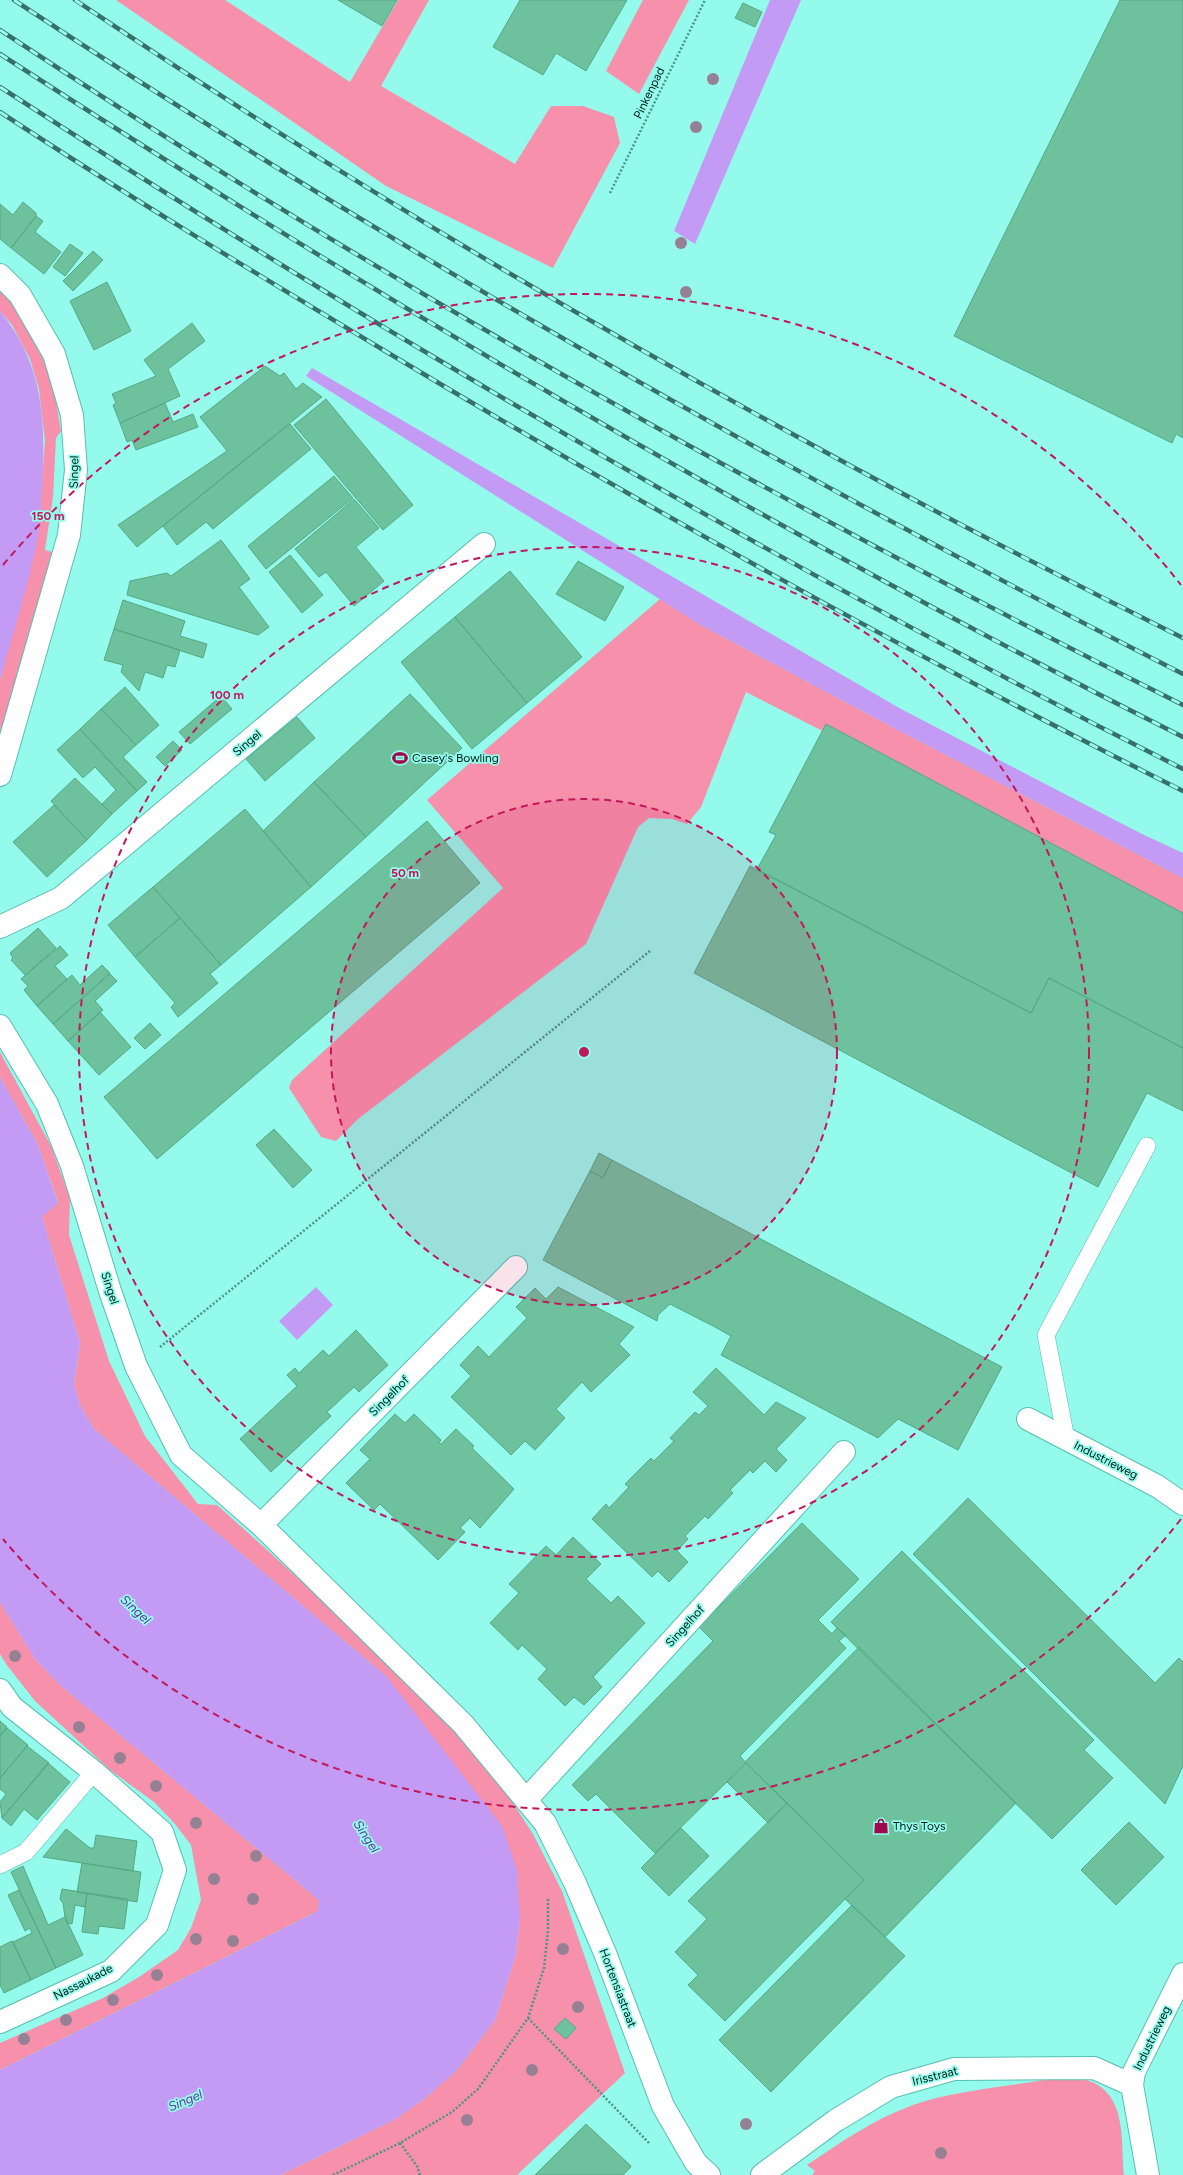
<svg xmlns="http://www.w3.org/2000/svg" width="1183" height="2175" font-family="Figtree,sans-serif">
<rect width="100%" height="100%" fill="#94fbec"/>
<!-- green -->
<path fill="#f790aa" d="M116,0H225L350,82L398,0H429L381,86L515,164L551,106H583L614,117L620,143L553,268L386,186Z
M643,0H689L639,94L606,71Z
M0,289C8,298 17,307 24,317C47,351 55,391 61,431L56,438L53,497L45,550L52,552L0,741V680L38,535L45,441L39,389L30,359L12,325L0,311Z
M660,599L699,624L894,728L1183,878V914L746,692L701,807L687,824L672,819L649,818L638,827L586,944L358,1119L336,1141L321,1137L289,1088L292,1080L503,888L427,800Z
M0,1052L51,1146L70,1198L69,1235L109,1361L145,1436L198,1504L217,1505L265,1548L396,1668L492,1771L533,1834L562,1891L625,2073L517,2175H280L394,2120L424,2099L456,2071L495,2020L516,1954L520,1916L387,1677L94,1429L80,1405L74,1384L80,1343L42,1217L58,1202L38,1145L0,1077Z
M0,1602L35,1659L60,1685L319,1900L318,1911L0,2070V2043L103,1998L139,1977L178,1950L191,1928L201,1900L191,1845L175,1824L154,1802L110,1770L35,1701L6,1664L0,1654Z
M1059,2077C1069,2078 1083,2078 1092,2082C1127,2097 1121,2143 1124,2175H812L815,2171L807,2165C841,2142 874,2119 913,2105C959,2089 1011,2087 1059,2077Z"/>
<!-- water -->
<path fill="#c39bf4" d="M770,0H801L695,244L674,231Z
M0,311C44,365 46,421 42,488C40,504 41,521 38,536C29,585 13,632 0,680Z
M312,368L901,709L1140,833L1183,853V878L894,728L699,624L306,376Z
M0,1077L38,1145L58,1203L42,1217L80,1343L74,1384L80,1405L94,1429L387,1677L502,1826L517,1870L520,1916L516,1954L495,2020L456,2071L424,2099L394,2120L280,2175H0V2070L318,1911L319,1900L60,1685L35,1659L0,1602Z
M316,1287L333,1305L297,1340L279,1321Z"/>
<!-- building -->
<path fill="#6ec19d" stroke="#54a884" d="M338,0H397L382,26Z
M520,0H627L586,71L556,53L543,75L493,47Z
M1120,0H1183V438L1176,434L1172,443L954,336Z
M743,3L762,12L755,27L735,18Z
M23,202L36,213V216L11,248L0,239V204L13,215Z
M36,216L43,221L35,232L61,252L44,274L11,248Z
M70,244L83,253L65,276L53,267Z
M93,251L103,260L73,291L63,281Z
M107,282L131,331L94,350L70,301Z
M192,323L205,341L168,369L180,396L120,423L113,405L116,403L112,394L156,376L144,360Z
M265,366L280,376L284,373L296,389L303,383L322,397L137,547L118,525L227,451L200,417Z
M326,399L413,505L383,530L294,425Z
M165,403L173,422L193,414L198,427L136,450L132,440L127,442L120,423Z
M290,424L311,449L213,529L206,522L177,545L163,526Z
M334,476L353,498L266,569L248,546Z
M354,499L379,528L356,547L384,581L354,606L326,572L319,577L295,549Z
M221,540L250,579L239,587L269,627L258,635L127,595L130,581L167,573L171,576Z
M290,555L323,595L302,613L269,572Z
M578,561L624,587L605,621L556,594Z
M510,571L582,657L527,703L455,617Z
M123,600L185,621L180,636L207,644L203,658L114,629Z
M455,617L527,703L472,749L401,662Z
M114,629L180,650L175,667L167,665L163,678L145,672L139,691L121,672L123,665L104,660Z
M125,687L159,725L136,745L101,709Z
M410,694L462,748L366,837L314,782Z
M221,696L232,709L190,744L179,732Z
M101,709L136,745L123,757L147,782L137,791L80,729Z
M297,717L315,738L265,781L246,759Z
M826,724L1183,913V1048L1049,978L1031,1013L757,869L776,835L769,832Z
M80,729L137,791L112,814L102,804L116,790L95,767L83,778L57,750Z
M173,741L182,750L165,766L156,757Z
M75,778L112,814L87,840L51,801Z
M314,782L366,837L311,887L263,831Z
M54,805L87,840L47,877L13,842Z
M245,809L311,887L221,965L153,887Z
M427,821L480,883L157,1159L104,1097Z
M750,866L1031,1013L1049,978L1183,1048V1111L1147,1093L1098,1187L694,973Z
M153,887L180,918L135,957L108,925Z
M180,918L221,965L210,974L218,983L178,1017L171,1007L175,1003L135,957Z
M38,928L56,948L25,975L11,960L13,958L10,953Z
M60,946L68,955L55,966L67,979L37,1006L24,990L28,986L21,979Z
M102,965L110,973L53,1024L37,1006L72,975L80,985Z
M110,974L117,981L95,1001L103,1010L68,1041L53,1024Z
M100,1012L131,1047L99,1075L68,1041Z
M150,1023L161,1035L145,1049L134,1038Z
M274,1129L312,1170L293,1188L256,1145Z
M599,1153L612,1160L603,1178L590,1171Z
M612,1160L1002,1367L958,1450L898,1419L878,1438L721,1355L731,1336L715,1327L670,1304L658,1315L657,1321L543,1260L590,1171L603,1178Z
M558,1287L634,1327L619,1344L630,1355L591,1392L582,1382L556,1409L565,1418L535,1450L525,1441L511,1455L451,1397L471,1376L460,1365L478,1346L489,1357L527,1318L516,1307L535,1288L546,1299Z
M356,1330L388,1365L359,1392L354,1387L327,1412L331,1416L271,1472L240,1439L297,1386L287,1375L295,1368L299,1373L323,1350L329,1356Z
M716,1368L764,1415L776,1402L806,1418L776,1449L787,1460L776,1472L765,1461L753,1473L750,1470L730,1490L733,1493L708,1519L705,1516L685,1536L688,1539L677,1551L688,1562L669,1582L658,1571L652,1577L592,1519L606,1504L609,1508L629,1487L625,1484L651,1458L654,1461L674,1441L670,1438L695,1412L699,1415L708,1406L693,1392Z
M395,1414L405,1423L414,1414L441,1440L439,1443L441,1444L456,1429L474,1446L472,1448L514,1489L480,1528L470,1518L460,1528L465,1532L438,1560L380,1504L374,1510L346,1483L370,1459L360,1450Z
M968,1498L1155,1683L1179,1658L1183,1662V1766L1165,1804L913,1554Z
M802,1523L859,1579L818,1620L832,1634L837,1628L846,1635L839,1641L846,1648L740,1756L746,1763L655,1853L596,1794L588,1801L572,1785L713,1641L699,1627Z
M573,1537L601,1564L586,1579L611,1603L618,1596L645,1623L593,1677L602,1687L584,1705L574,1697L565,1706L538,1679L547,1669L522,1645L518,1650L490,1623L519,1593L509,1584L546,1546L556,1555Z
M902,1551L1094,1740L1084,1750L1113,1778L1052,1839L831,1622Z
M859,1647L1016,1803L885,1937L845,1899L864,1880L745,1762Z
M0,1721L7,1727L0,1736Z
M7,1728L28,1745L0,1778V1736Z
M27,1746L49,1763L2,1818L0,1802L6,1794L0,1789V1778Z
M48,1763L70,1782L37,1820L24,1809L11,1826L2,1818Z
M746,1763L787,1803L768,1823L727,1782Z
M787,1803L864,1880L725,2021L688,1985L698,1975L675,1952L707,1919L688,1901Z
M1129,1822L1164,1857L1116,1905L1081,1870Z
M681,1828L709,1856L669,1896L641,1868Z
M66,1829L90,1848H94L96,1835L137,1841L133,1871L43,1857Z
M82,1863L141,1872L137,1902L77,1892Z
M23,1866L48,1925L65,1917L83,1955L56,1968L11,1872Z
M62,1889L87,1893L85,1907L75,1905L72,1924L67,1923L65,1917L63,1903L60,1899Z
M19,1890L56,1968L31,1980L13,1942L32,1933L30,1928L25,1931L8,1895Z
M87,1893L128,1899L124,1929L99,1926L98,1934L82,1932Z
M852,1905L905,1956L771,2092L719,2040Z
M12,1941L31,1980L4,1993L0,1985V1947Z
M565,2018L576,2028L566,2039L554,2029Z
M586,2124L631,2166L630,2168L623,2175H535Z"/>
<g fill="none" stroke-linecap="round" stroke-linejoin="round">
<defs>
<path id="service" d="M1066,1439L1046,1335L1147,1146
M0,1865L26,1852L94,1772"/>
<path id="minor" d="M0,275L20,295L54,354L72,415L76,470L69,535L0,775
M0,927L61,898L484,544
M0,1026L47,1104L72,1166L110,1291L136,1366L181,1455L261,1525L463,1724L545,1823L575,1883L605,1953L663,2106L696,2163L709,2175
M1028,1419L1157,1486L1183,1504
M261,1525L516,1267
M0,1690L12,1707L94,1772L162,1832L175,1870L157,1925L111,1971L0,2022
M526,1800L844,1452
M762,2175L835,2121L891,2087L954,2069L1094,2068L1132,2085
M1148,2175L1132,2085L1134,2072L1183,1974"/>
</defs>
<!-- service casing -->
<use href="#service" stroke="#57bfb1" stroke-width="18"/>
<!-- minor casing -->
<use href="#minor" stroke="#57bfb1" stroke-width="24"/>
<!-- path -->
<path stroke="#4e9389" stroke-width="2.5" stroke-dasharray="2 2" stroke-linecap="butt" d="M610,193L705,0
M160,1347L650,951
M528,2018L649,2143
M400,2143L417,2166L420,2175
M333,2175L400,2143L452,2112L478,2089L528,2018L544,1968L548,1930V1898"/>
<!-- service -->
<use href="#service" stroke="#fff" stroke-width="17"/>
<!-- minor -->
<use href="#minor" stroke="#fff" stroke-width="22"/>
<defs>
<path id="rail" d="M14,0C390,248 782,470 1183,674
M75,0C430,238 801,448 1183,638
M0,30C379,281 777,502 1183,705
M0,54C382,302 776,533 1183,737
M0,87C382,335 776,564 1183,769
M0,112C126,195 255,273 385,351C645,507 911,655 1183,791"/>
</defs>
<!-- rail casing -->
<use href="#rail" stroke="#377068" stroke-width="4.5"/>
<!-- rail -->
<use href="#rail" stroke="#94fbec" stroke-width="3" stroke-dasharray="9" stroke-linecap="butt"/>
</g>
<!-- trees -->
<g fill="#968094">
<circle cx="713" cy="79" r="6"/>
<circle cx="696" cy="127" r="6"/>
<circle cx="681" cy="243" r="6"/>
<circle cx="686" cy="292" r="6"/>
<circle cx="15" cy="1656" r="6"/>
<circle cx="79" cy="1727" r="6"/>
<circle cx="120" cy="1758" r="6"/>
<circle cx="156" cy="1786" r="6"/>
<circle cx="196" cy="1823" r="6"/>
<circle cx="256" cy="1856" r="6"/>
<circle cx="214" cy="1879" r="6"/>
<circle cx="253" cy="1899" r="6"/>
<circle cx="196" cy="1939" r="6"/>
<circle cx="233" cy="1941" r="6"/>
<circle cx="563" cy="1949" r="6"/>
<circle cx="157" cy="1975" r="6"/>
<circle cx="113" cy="2000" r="6"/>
<circle cx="578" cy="2007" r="6"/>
<circle cx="66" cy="2020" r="6"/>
<circle cx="24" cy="2039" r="6"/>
<circle cx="532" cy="2070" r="6"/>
<circle cx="467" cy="2120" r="6"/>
<circle cx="746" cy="2124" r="6"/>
<circle cx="941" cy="2153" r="6"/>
</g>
<!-- distance rings -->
<circle cx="584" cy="1052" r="253" fill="#c2185b" fill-opacity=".12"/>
<g fill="none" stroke="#c2185b" stroke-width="2" stroke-dasharray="7 5">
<circle cx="584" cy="1052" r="253"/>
<circle cx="584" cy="1052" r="505"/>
<path d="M1181 1519A758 758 0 0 1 3 1539M3 565A758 758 0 0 1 1181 585"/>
</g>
<!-- icons -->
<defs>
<symbol id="stadium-bare" viewBox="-9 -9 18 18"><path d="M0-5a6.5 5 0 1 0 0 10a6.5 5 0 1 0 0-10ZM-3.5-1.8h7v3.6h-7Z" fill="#a1094c" stroke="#94fbec" stroke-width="2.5" paint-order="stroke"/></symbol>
<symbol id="shop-bare" viewBox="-9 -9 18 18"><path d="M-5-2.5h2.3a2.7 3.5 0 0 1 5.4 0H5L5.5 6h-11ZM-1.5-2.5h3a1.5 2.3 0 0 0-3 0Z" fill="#a1094c" stroke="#94fbec" stroke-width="2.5" paint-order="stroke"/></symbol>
</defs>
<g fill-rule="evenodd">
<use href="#stadium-bare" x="389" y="747" width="22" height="22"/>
<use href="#shop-bare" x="870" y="1815" width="22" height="22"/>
</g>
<g text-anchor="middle" stroke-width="3.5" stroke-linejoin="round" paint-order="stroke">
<!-- street labels -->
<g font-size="12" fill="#001f1b" stroke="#94fbec">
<text transform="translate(649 93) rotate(-64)" y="4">Pinkenpad</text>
<text transform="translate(74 472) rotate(-89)" y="4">Singel</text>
<text transform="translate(247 743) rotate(-40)" y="4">Singel</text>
<text transform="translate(110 1288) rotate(72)" y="4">Singel</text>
<text transform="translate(389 1396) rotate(-45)" y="4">Singelhof</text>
<text transform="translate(1106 1460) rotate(27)" y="4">Industrieweg</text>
<text transform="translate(685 1626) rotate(-48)" y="4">Singelhof</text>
<text transform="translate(83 1982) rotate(-27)" y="4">Nassaukade</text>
<text transform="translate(618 1988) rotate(69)" y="4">Hortensiastraat</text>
<text transform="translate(1152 2038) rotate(-64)" y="4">Industrieweg</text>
<text transform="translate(935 2076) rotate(-14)" y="4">Irisstraat</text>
</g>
<!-- poi labels -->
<g font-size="12" fill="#001f1b" stroke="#94fbec" text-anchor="start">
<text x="412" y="762">Casey's Bowling</text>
<text x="893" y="1830">Thys Toys</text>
</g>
<!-- water labels -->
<g font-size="13" font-style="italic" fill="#673399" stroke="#94fbec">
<text transform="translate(136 1609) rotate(43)" y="5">Singel</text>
<text transform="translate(367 1836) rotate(57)" y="5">Singel</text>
<text transform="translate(185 2100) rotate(-23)" y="5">Singel</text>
</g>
</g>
<circle cx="584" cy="1052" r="6" fill="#c2185b" stroke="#94fbec" stroke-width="2"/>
<g font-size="12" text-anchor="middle" font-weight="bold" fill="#c2185b" stroke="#94fbec" stroke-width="3.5" stroke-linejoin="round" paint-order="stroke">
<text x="48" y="520">150 m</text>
<text x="227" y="699">100 m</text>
<text x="405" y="877">50 m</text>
</g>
</svg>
